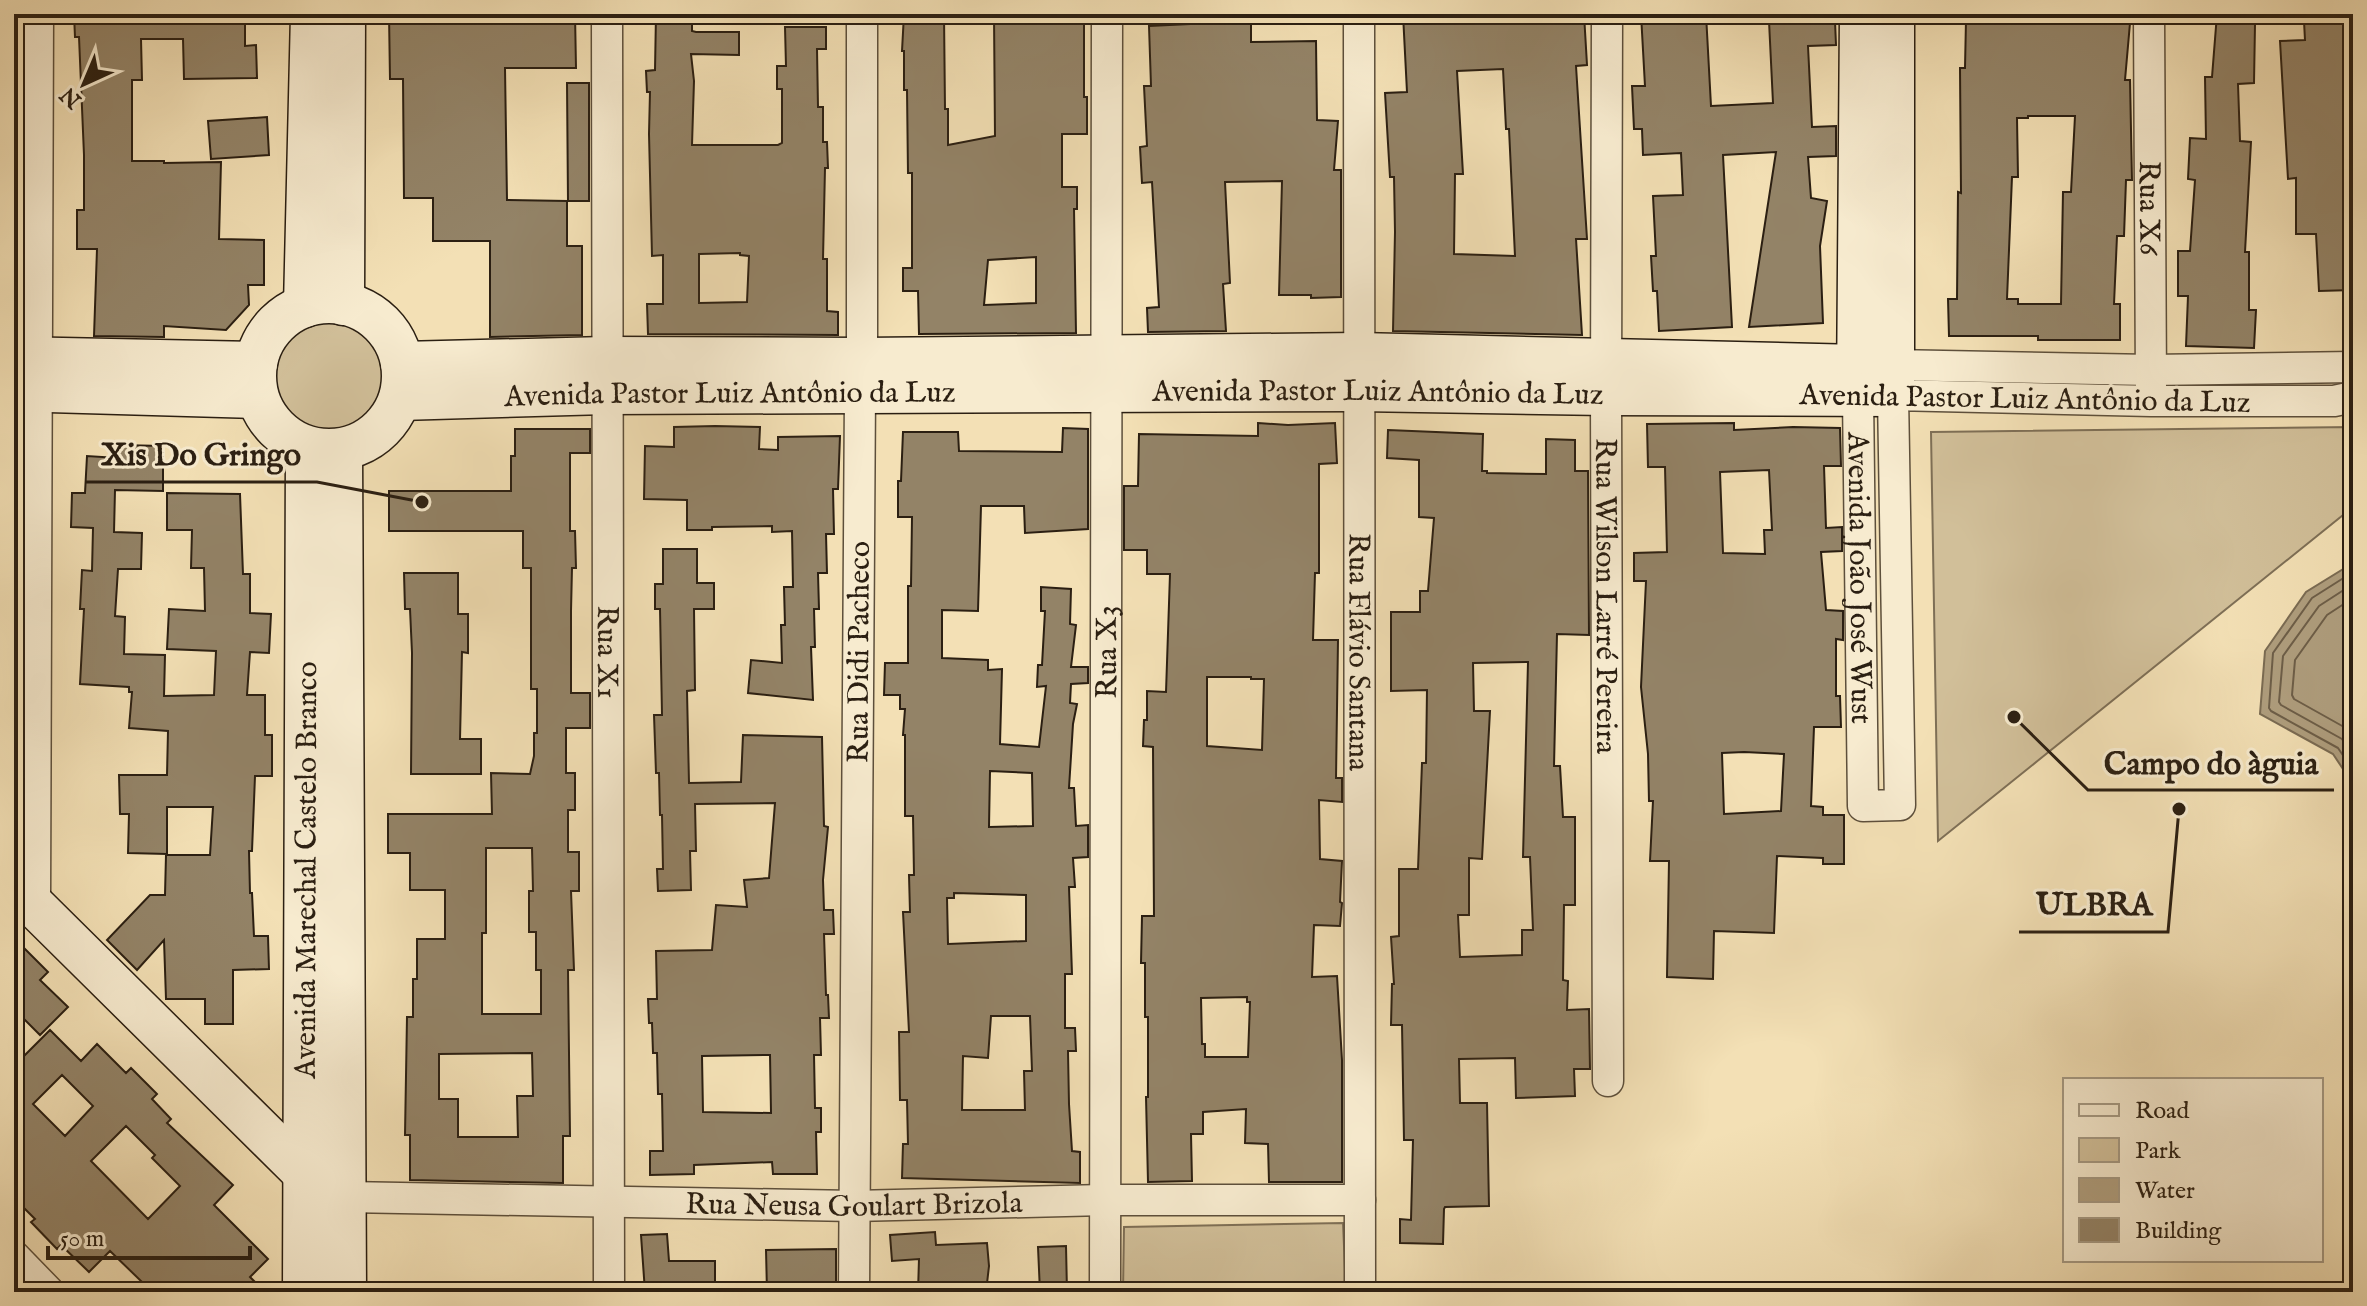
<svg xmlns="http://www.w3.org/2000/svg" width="2367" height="1306" font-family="'IM FELL English',serif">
<rect width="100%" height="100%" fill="#f3e0b5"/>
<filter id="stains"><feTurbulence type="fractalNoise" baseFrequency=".0025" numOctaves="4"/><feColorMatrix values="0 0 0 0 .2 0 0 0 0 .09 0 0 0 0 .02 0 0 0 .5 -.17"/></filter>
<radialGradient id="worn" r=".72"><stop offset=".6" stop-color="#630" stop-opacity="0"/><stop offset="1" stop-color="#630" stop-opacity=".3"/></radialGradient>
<!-- green -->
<path fill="#d1bf99" stroke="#7e6f56" stroke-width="2" d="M266 377a59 59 0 1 1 118 0a59 59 0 1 1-118 0Z
M2353,427V507L1938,841L1931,432Z
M1343,1223L1346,1292H1123L1124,1227Z"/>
<!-- water -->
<path fill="#af9e7e" stroke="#7a6b53" stroke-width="2" d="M2353,563V784L2333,754L2260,714L2265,651L2306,592Z"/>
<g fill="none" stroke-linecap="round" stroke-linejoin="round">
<!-- shore -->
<path stroke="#6d5e48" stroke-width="2" d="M2353,572L2312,598L2273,653L2269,708L2271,711L2338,748L2353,770
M2353,584L2319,606L2283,656L2279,702L2281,705L2342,739L2353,752
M2353,598L2327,615L2295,660L2292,695L2294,699L2353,732"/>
</g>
<!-- building -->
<path fill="#938367" stroke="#2b1f12" stroke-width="2" fill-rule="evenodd" d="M74,14H245V46L256,45L257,78L184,79L183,39H141L142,80H132V161H164V163L221,162L219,239L264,240V285H248L249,305L226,330L164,326V337L94,336L97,249H77V210H84V155L79,37H75Z
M389,14H575L576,68H505L507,200L567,201V246H582V335L490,337V241H433V198H404L403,79H390Z
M656,14H692V31L696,32H739V55L691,54L694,81L692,145H778L782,143V89H777V66H786L785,27H826V49H817L818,107H823V142H827L828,168H825L823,259H827V311L838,312V335L648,334L647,304H663V255L652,256L649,134L650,92H647L646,71L655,70ZM740,253V255L749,256L747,302L699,303V254Z
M904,14H944L945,109H948V145L995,136L994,14H1079V19H1084V97H1087V134H1062V187H1077V209H1074L1076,333L919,334L918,291H903V268H912V173H908L907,90H904V51H902ZM1036,257V303L984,305L988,260Z
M1230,14H1251V42L1316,41L1317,120L1338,121L1334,170H1341V297L1311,298V295H1279L1282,181L1225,182L1230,283L1223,284L1226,331L1148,332L1147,308L1159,307L1152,182L1142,183L1140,147L1147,146L1144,86H1151L1149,26L1231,22Z
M1403,14H1584L1587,65L1576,66L1587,239H1576L1582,335L1393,331L1395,232L1394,177H1390L1385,93L1407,92ZM1503,69L1506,129H1509L1515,256L1454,254L1455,174H1463L1457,71Z
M1641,14H1706L1711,106L1773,103L1769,21L1807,19V23L1835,21L1836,45L1808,46L1812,127L1836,126V156L1808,157L1811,198L1827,201L1820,246L1823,323L1749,327L1776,152L1723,155L1732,327L1659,331L1657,291H1653L1651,256H1656L1653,196L1683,195L1681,153L1643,155L1642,129H1634L1632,86H1645Z
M2217,14H2248V24H2255L2254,83L2238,84L2240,141L2251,142L2245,252H2249V310H2256L2254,348L2186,346L2188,296H2178V251H2190L2195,180L2188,179L2190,138L2206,139L2205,77H2212Z
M2059,17L2130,23L2125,80H2130L2132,180H2126L2124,236H2117L2114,304H2120V340H2038V336H1949L1948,299H1957L1958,192L1961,193L1960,68H1965L1966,20L2058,24ZM2028,116H2075L2071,192H2063L2061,304H2018V299H2007L2012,177H2018L2017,118H2028Z
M2304,21L2353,22V290L2319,291L2316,234H2296V178L2288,179L2280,41L2305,40Z
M567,83H589V201H568Z
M267,117L269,155L211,159L208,121Z
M1258,423L1288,425L1335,423L1337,463L1319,464V573H1315L1313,640H1338L1336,778H1342V802L1319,800L1320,859L1342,861L1340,902L1342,903L1340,926L1314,925L1312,977L1337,976L1342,1060V1182H1269L1268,1144L1245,1143L1246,1109L1203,1112V1134H1191L1192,1181L1148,1182L1146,1097H1148V1017H1145V963H1141L1142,916H1154L1153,747L1143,746L1144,720H1147V691L1166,692L1170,574H1147V550H1124V486H1138L1139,434L1258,436ZM1207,677H1251V679H1264L1262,750L1207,746ZM1247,997V1002H1250L1248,1057H1205V1044H1202L1201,998Z
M1734,423V430L1793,427L1840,428L1841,466H1824L1826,528L1842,527V551L1821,552L1826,610L1843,611V640L1836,639V696H1840L1841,727H1814L1811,806L1823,807V815H1844V864H1823V858L1777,856L1774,933L1714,931L1713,979L1667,977L1669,861H1650L1653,801H1649L1648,754L1641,687L1646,581H1634V553L1667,552L1665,467H1648L1647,424ZM1769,470L1772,530H1764L1765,554L1723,553L1720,472ZM1744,752L1784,754L1781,811L1724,814L1722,753Z
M715,426L760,427L759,449L778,450V437L840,436L838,489H833L834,534H826L827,573H818L819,609H814L815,647H811L813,700L748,693L751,660L782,663L781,625H785L784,587H793L792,531L772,532V526L712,527V530H687V500L644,499L645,446L674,447V427Z
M1063,428L1088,429V529L1025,533L1024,506H981L978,611L942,610V658L988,660V670L1002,669L1000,744L1039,747L1046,686L1037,687L1038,665H1042L1045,611H1041V587L1071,589L1070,624L1076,625L1071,667H1088V683L1071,684L1070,703L1077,704L1073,724L1069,788H1074L1076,826L1088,825V857L1073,858L1075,887H1069L1072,974H1065V1028H1075L1076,1051H1068L1069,1104L1072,1151L1080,1152V1183L902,1178L903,1144H908L907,1100H900L899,1032H909L903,912H910L909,875H914L913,816H905V735H903L905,709H900V695H884L885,663H908V586H911L912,517H898V481H901L903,432H958L959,451L1062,452ZM990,771L1032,773L1033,826L989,827ZM954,893L1026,895V941L948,944L947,898H954ZM991,1016H1030L1032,1071H1024L1025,1110H962L963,1056L988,1058Z
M515,429H590V453H570V531H575L576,568H572L571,611V693H590V728H566V773H575V810H568V852H579V891H571L574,970H568L570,1136H563V1183L410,1180V1135H405L407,1017H413V979H417V939H445V890H410V853H388V814H492L491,773L530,774L534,756V733H537V689H531V568H523V531H389V491H511V456H515ZM486,848H532L533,891H529V932H536V970H541V1014H482V933H486ZM532,1053L533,1096H517L518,1137H458V1099H439V1054Z
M1388,430L1483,434L1482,471H1487V473L1546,474V439L1575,440V471H1588L1589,635L1557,634L1554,766H1560L1563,817H1575V905H1564L1563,980L1568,981L1567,1010L1589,1009L1590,1069H1574L1575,1096L1516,1098L1515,1058L1459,1059L1460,1103H1487L1489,1206L1445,1207L1444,1209L1443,1244L1400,1243V1219L1411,1220L1413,1140H1404L1402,1025H1391L1392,984H1394L1391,937L1399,936V869H1418L1422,763H1426L1427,690L1391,691V612H1420V591H1428L1434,518L1419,517V460L1387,458ZM1528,662L1523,857H1530L1533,930H1522V955L1460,957L1458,915H1469V858L1482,859L1490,711H1474L1473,663Z
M118,445L163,446V491L115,490L114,532L142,533L141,569H118L115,616L125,617L124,654L165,655L164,696L214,695L216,651L167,649L169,609L205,611L204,568H191L192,530H167V493L240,494L243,574H250V613L271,614L269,653L250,652L247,695H265V735H272V776H255L252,851H249L250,893H252L254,936H268L269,969L233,970V1024H205V999H166L164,940L137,970L107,940L150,895H165L166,855H210L213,807H167V854L128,853L129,814H120L119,775H167L168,731L129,728L132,692H129V687L80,684L84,609H80L82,570L92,571L93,528L71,527L72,493H85L87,456L118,458Z
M663,549H697V583H714V609H694L695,690L687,691L689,783L741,782L743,735L822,737L824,826L828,827L823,880L824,910H833L834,934H824L826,995H828L829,1018H820L821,1055H814L815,1108H821V1132H816L817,1174H773L772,1162L694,1165V1174L650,1175V1151H663L662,1094H658L657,1053H653L652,1023H649L648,999H657L656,951L712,950L716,905L747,907L744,880L769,878L775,803L695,804L696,851H690L691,890L658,891L657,869H663L662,815H660L659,773H656L654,715H662L660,609H655V584H663ZM770,1055L771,1113L703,1112L702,1056Z
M404,573H458V614H468V653L462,652L460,739H481V774H411L412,653L410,609H405Z
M14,938L48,972L40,980L68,1007L40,1035L14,1009Z
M50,1030L81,1061L97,1044L126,1073L131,1068L157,1094L152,1099L171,1119L167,1123L233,1185L214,1205L268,1259L250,1277L265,1292H130L141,1281L110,1251L89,1272L61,1245L57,1249L31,1222L35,1219L14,1198V1066ZM62,1075L93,1106L65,1136L33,1104ZM126,1126L155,1155L152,1158L180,1186L148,1219L91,1161Z
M935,1232L936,1245L987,1243L989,1266L986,1292H918L919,1259L892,1261L890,1235Z
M667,1234L669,1261H715V1292H645L641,1235Z
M1066,1246L1067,1292H1040L1038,1247Z
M836,1249V1292H767L766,1250Z"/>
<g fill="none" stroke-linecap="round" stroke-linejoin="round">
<defs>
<g id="street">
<path id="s1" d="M607,14L609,1292"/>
<path id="s2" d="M1359,14L1360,1292"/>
<path id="s3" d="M1607,14L1606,394L1608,1081"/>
<path id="s4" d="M2149,14L2151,387"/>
<path d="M1892,365L2151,370L2353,367"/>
<path id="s5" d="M1858,396L1863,806L1900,805L1893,395L2151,401H2334L2353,397"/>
<path d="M35,906L38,14"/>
<path id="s6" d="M346,1197L854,1206L1105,1200H1360"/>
<path d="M14,1256L49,1292"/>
<path id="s7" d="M854,1292L860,392L862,359V14"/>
<path id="s8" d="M1105,1292L1107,14"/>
</g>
<g id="secondary">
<circle cx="329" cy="376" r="74"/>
<path d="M343,304L344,14"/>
<path d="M305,306L312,14"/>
<path d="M14,358L256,363"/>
<path d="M402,363L606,358L862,359L1359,354L1858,366L1892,365"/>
<path d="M14,390L257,397"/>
<path d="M1858,393L1861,14"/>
<path id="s9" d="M400,399L606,393L1358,390L1606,394L1893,395V14"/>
<path d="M341,450L345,1292"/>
<path d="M14,886L303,1172"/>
<path id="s10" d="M304,1292L307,448"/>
</g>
</defs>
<!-- street casing -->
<use href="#street" stroke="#5d4f3b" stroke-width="33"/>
<!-- secondary casing -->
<use href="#secondary" stroke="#2b1f12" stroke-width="45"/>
<!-- street -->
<use href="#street" stroke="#f7ebcf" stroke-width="30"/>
<!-- secondary -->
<use href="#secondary" stroke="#f7ebcf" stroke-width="42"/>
</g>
<g text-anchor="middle" stroke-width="6" stroke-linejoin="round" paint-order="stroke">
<!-- street labels -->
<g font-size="30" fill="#2b1f12" stroke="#f7ebcf">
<text dy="10" stroke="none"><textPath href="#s4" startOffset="194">Rua X6</textPath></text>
<text dy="10" stroke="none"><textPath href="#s9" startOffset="978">Avenida Pastor Luiz Antônio da Luz</textPath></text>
<text dy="10" stroke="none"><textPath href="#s9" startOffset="330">Avenida Pastor Luiz Antônio da Luz</textPath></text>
<text transform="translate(2025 398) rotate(1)" y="10">Avenida Pastor Luiz Antônio da Luz</text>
<text dy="10" stroke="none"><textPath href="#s5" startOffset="182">Avenida João José Wust</textPath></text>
<text dy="10" stroke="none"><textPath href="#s3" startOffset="582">Rua Wilson Larré Pereira</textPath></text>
<text dy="10" stroke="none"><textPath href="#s1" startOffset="638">Rua X1</textPath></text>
<text dy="10" stroke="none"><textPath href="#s7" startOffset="640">Rua Didi Pacheco</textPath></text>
<text dy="10" stroke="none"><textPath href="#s8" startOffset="640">Rua X3</textPath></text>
<text dy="10" stroke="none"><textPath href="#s2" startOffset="638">Rua Flávio Santana</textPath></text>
<text dy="10" stroke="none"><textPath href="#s10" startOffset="422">Avenida Marechal Castelo Branco</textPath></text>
<text dy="10" stroke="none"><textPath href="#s6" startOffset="508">Rua Neusa Goulart Brizola</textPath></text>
</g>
</g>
<!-- callouts -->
<path fill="none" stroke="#2b1f12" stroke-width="3" d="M422 502L317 482H85M2014 717L2088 790H2334M2179 809L2168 932H2019"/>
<g fill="#2b1f12" stroke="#f7ebcf" stroke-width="3">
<circle cx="422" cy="502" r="8"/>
<circle cx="2014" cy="717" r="8"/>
<circle cx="2179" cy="809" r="8"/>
</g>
<g font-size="32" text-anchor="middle" font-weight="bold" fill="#2b1f12" stroke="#f7ebcf" stroke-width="6" stroke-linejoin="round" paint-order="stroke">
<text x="201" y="465">Xis Do Gringo</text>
<text x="2211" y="774">Campo do àguia</text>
<text x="2094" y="915">ULBRA</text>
</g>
<!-- margin -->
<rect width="2367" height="1306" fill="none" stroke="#f3e0b5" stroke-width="48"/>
<rect x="16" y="16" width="2335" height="1274" fill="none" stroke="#2b1f12" stroke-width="4"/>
<rect x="24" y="24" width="2319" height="1258" fill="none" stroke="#2b1f12" stroke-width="2"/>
<!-- legend -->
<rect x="2063" y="1078" width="260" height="184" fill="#f7ebcf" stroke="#a59983" stroke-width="2"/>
<rect x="2079" y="1104" width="40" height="12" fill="#f7ebcf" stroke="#a59983" stroke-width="2"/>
<text x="2135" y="1118" font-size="24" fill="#2b1f12">Road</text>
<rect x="2079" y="1138" width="40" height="24" fill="#d1bf99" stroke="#a59983" stroke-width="2"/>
<text x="2135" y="1158" font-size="24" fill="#2b1f12">Park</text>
<rect x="2079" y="1178" width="40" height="24" fill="#af9e7e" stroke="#a59983" stroke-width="2"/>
<text x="2135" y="1198" font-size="24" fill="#2b1f12">Water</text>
<rect x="2079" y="1218" width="40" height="24" fill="#938367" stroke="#a59983" stroke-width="2"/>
<text x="2135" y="1238" font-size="24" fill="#2b1f12">Building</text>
<!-- north arrow -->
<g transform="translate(84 84) rotate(224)" stroke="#f7ebcf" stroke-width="6" paint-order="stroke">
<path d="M0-6L14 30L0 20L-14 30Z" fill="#2b1f12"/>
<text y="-12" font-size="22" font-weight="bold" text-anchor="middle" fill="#2b1f12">N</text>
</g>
<!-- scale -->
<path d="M48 1246v12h202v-12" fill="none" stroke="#2b1f12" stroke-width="4"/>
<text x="60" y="1246" font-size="24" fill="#2b1f12" stroke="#f7ebcf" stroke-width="6" paint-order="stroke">50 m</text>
<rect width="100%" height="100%" filter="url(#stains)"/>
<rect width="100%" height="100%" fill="url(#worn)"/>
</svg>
